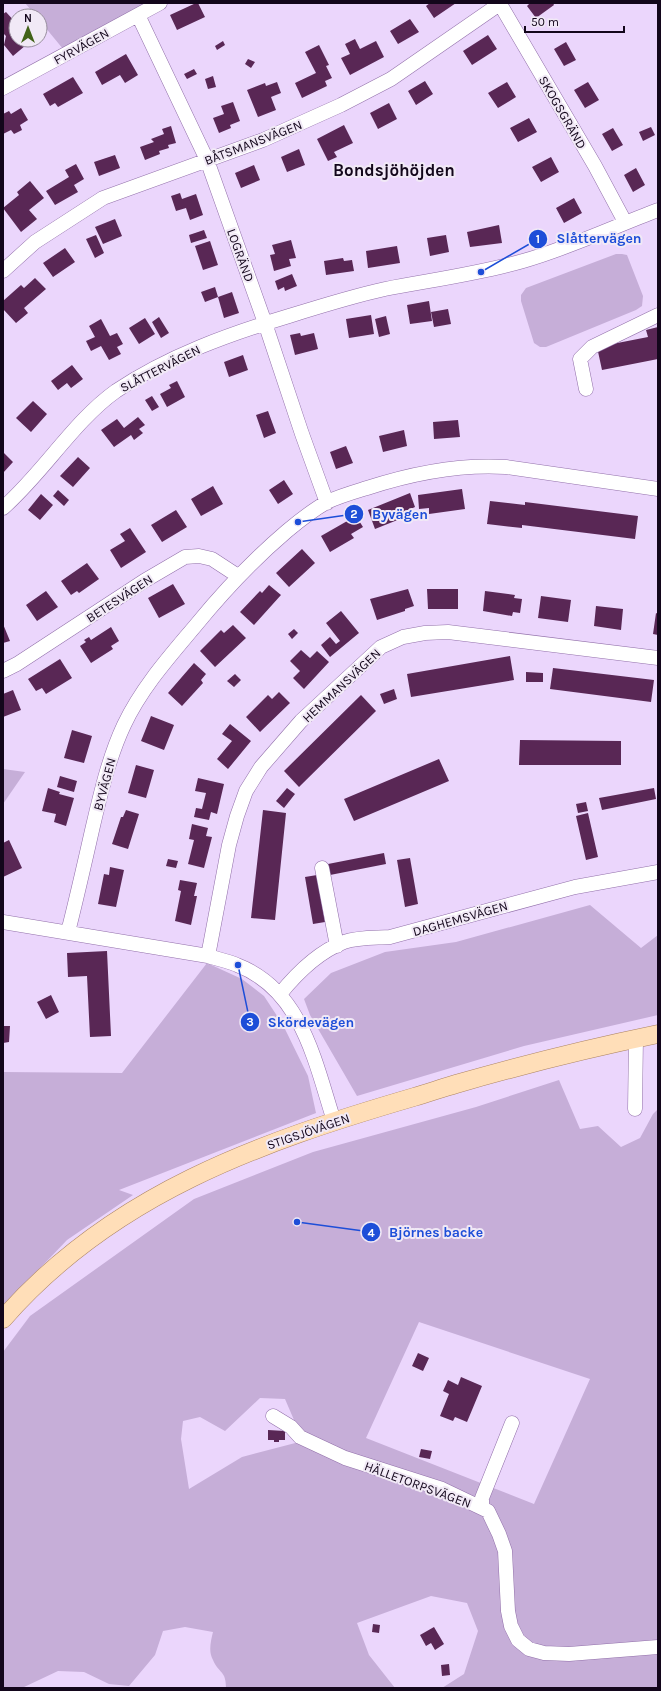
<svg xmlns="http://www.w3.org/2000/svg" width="661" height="1691" font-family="Karla,sans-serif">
<rect width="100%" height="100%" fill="#ebd6fc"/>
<!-- green -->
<path fill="#c6aed8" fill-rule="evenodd" d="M25,3H145L148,13L68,55L40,21V16H36Z
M616,254H622L627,255L643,296L642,306L636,310L546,347H540L534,343L521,301V295L526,288Z
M3,769L25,772L3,804Z
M590,905L641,948L658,935V1015L524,1046L357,1096L310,1015L304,999L331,973L385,952L456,942Z
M207,963L242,979L264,996L283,1025L308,1076L316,1113L119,1190L133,1195L67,1240L3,1307V1072L122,1073Z
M559,1080L580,1129L598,1126L621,1147L640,1138L653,1114L658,1109V1688H442L464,1674L478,1631L467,1603L431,1596L357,1623L369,1655L395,1688H226C226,1670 219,1674 213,1660C208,1652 211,1640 213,1632L185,1627L163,1631L155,1655L129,1686L109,1684L84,1672L58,1671L22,1688H3V1352L30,1316L194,1199L313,1152L476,1107ZM419,1322L590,1379L534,1504L366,1438ZM260,1398L285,1399L303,1441L242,1457L189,1489L181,1439L183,1421L200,1417L225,1431Z"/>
<!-- building -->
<path fill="#592755" d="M196,3H198L205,17L177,30L170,15Z
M430,3H456L434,18L426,6Z
M530,3H553L554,5L536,18L527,6Z
M6,12L16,23V40H32L13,56L4,45L6,36L3,33V14Z
M410,19L419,32L398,44L390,31Z
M488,35L497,49L472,65L463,51Z
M355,39L360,49L376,41L384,57L350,75L341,58L350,54L345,44Z
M223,41L225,45L217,50L215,46Z
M566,42L576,60L564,66L554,49Z
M319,45L329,65L326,66L332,78L325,81L327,86L302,98L295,83L316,73L305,52Z
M126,54L138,75L125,83L120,75L102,85L95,72Z
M248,59L255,62L251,68L245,64Z
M194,69L197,74L187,79L184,74Z
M213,76L216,87L208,89L205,79Z
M73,77L83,93L58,107L55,103L50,106L43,94Z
M425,81L433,94L416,105L408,91Z
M277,82L281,93L271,97L276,110L258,117L247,90L265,83L266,86Z
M507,82L516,97L498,108L488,93Z
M588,82L599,100L585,108L574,90Z
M233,102L240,121L230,125L231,128L219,133L213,118L224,114L221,106Z
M389,103L397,119L378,129L370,113Z
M21,108L28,120L20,125L22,130L14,134L11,130L3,134V114L9,111L11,114Z
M529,118L537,132L518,142L510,128Z
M344,125L353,143L334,152L337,157L328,161L317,139Z
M171,126L176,143L168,145L169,148L159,151L160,154L145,160L140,147L154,142L151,139L164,134L162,129Z
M651,127L655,135L643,141L639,132Z
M613,128L623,145L612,151L602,134Z
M299,149L305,165L287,172L281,157Z
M115,155L120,168L99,176L94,162Z
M551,157L559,172L541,182L532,167Z
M76,164L84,179L74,185L78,192L55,205L46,191L69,177L65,170Z
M254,165L260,180L241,188L235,173Z
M636,168L645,185L633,192L624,175Z
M30,181L44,198L29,210L37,219L21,232L3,208L19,195L17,192Z
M180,193L182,199L196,194L203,215L190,220L186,208L176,211L171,196Z
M574,198L582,213L564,223L556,208Z
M115,219L122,236L103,244L95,227Z
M499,225L502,243L470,247L467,232Z
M204,230L207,238L191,243L189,235Z
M96,235L104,253L95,258L86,239Z
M446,235L449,252L430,256L427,238Z
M291,240L296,258L289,259L291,266L274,271L270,255L275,254L272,245Z
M210,241L218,265L203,270L195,246Z
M397,246L400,263L368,268L366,251Z
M65,248L75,262L53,277L43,263Z
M343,258L344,261L352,260L354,271L326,275L324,261Z
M292,274L297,286L285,291L284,287L278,290L275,281Z
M35,278L46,289L24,308L28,313L16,323L3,309V301L21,285L24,288Z
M215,287L218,297L205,302L201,292Z
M232,292L239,313L224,318L218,297Z
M429,301L432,321L410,324L407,305Z
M448,309L451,324L434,327L431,312Z
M371,315L374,334L349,338L346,319Z
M386,316L390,334L379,337L375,319Z
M159,317L169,333L161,338L152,322Z
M145,318L155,334L139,344L129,328Z
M101,319L110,336L117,333L123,344L117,347L121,354L109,360L101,346L91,351L86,341L95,337L89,326Z
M658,327V359L602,370L597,347L648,337L646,330Z
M300,333L301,336L314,333L318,349L295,355L290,335Z
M243,355L248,370L229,377L224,362Z
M72,365L83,379L71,388L67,383L58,390L51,381Z
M177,381L185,397L167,407L160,394L171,388L169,385Z
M152,396L159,407L152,411L145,400Z
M33,401L47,414L31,432L16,418Z
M268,411L276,433L264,438L256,415Z
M138,417L145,425L139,429L143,433L134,440L131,435L114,447L101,430L117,419L124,428Z
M458,420L460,437L434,439L433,422Z
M404,430L407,446L383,452L379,436Z
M346,446L353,463L336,469L330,452Z
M3,452L13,462L3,473Z
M78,457L90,468L73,487L60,476Z
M284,480L293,494L278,504L269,490Z
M213,486L223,504L201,516L191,499Z
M462,489L465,509L429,514V508L419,509L418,495Z
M58,490L69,500L64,506L53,496Z
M410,493L415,507L402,513L405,517L375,529L368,510Z
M41,494L53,505L40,520L28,510Z
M490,501L525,505V502L638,516L635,539L522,525V528L487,524Z
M176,510L187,527L162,542L151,525Z
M356,516L363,527L351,534L354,538L330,552L321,536Z
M130,528L146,552L121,568L110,550L125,541L120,534Z
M302,549L315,563L289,587L276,573Z
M87,563L99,579L79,593L77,591L71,595L61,581Z
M173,584L185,604L159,618L148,598Z
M269,585L281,595L254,625L240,612L260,591L262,593Z
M408,589L414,606L405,609V611L377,620L370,599Z
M427,589H458V609H428Z
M46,591L58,607L37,621L26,605Z
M485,591L515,595L514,598L522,599L520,613L513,612L512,616L483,611Z
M541,596L571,600L568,622L538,618Z
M596,606L623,609L621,630L594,626Z
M341,611L359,633L330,657L321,645L330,637L336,644L340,641L326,623Z
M656,613L658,614V635L653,634Z
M3,624L10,641L3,643Z
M233,625L246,638L215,667L200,651L221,630L224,633Z
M111,627L119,641L111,646L113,649L91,663L80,646L86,642L84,640L89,637L91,640Z
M294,629L298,633L292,639L288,634Z
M301,650L310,658L317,651L329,662L304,689L293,678L300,671L290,661Z
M510,656L514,680L411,697L407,674Z
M60,659L72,678L46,694L42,688L36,691L28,679Z
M194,663L206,674L201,680L203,683L182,706L168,693Z
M553,668L654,680L651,702L550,689Z
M526,672L543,673V682H526Z
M235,674L241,680L234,687L227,681Z
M394,689L397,699L384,704L380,694Z
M13,690L21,710L3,717V694Z
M279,692L290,703L260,732L246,717L268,695L272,699Z
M361,695L376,711L299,787L284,771Z
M151,716L174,725L164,750L141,741Z
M230,724L251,741L228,769L217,759L232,741L222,734Z
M72,730L92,736L84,763L64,758Z
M520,740L621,741V765H519Z
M439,759L449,781L354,821L344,799Z
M136,765L154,770L146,798L128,793Z
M60,776L77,781L74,792L57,787Z
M198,778L224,784L217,814L211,812L209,820L194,817L196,808L202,809L206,793L195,791Z
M48,788L60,792L59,794L74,798L66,826L54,822L56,814L42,811Z
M287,788L295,794L284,808L276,801Z
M654,788L656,799L602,810L599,798Z
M586,802L588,811L578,813L576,804Z
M126,810L139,814L128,849L112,844L121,817H123Z
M263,810L286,813L275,920L251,918Z
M588,813L598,857L586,860L576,816Z
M192,824L208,828L206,836L212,837L204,868L188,864L194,840L189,839Z
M9,840L22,868L3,877V843Z
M384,853L386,864L330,875L328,864Z
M410,858L418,904L405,907L397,860Z
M168,859L178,861L176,868L166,866Z
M110,867L124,870L116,907L98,904L104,874L109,875Z
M317,875L325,922L313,924L305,877Z
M180,880L197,883L194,896H197L191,925L175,921L181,891L178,890Z
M107,951L111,1036L90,1037L87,976L68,977L67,953Z
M51,995L59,1012L46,1019L37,1002Z
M3,1026H10L9,1042L3,1043Z
M418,1353L429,1358L423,1371L412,1366Z
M461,1377L482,1386L467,1422L455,1417L453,1421L440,1416L449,1394L443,1391L448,1380L458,1385Z
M268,1430L285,1431V1440H279V1442H274V1440H268Z
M421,1449L432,1451L430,1459L419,1457Z
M373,1624L380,1625L379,1633L372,1632Z
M434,1627L444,1644L435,1650L431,1643L426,1646L420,1635Z
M449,1664L450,1675L442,1676L441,1665Z"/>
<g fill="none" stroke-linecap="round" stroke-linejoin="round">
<defs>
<path id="minor" d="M500,4L595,166L625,222
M138,15L207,160L265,323L302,434L327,503
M3,88L160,3
M3,271L35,242L103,198L263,140L341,105L391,79L501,3
M586,389L580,359L592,347L658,315
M3,508C43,473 74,421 116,391C168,356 229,334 289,316C321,306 353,296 385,289C431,280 478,274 523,261C569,248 613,227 658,210
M3,671L17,664L144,581L185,557L199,556L212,559L238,576
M322,868L337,946
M3,922L208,956C217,959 228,961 237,965C302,990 315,1062 334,1121
M68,932C77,897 85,861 93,826C101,792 109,757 124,725C142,687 170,656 196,625C224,591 254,559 287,531C299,521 313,510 327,502C340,496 354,492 367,488C413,473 458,464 506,467L658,489
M208,956L229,845L237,816L246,791L261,767L301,721L381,647L403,637L425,633L448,632L658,658
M280,994C297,973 318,952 344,942C358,937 375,938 390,937L575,887L658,872
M635,1109L636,1038
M273,1416L291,1427L300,1437L345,1458L442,1489L488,1511L499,1534L505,1551L508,1611L511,1626L518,1640L529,1649L544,1653L569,1654L658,1647
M482,1507V1498L512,1423"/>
<path id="major" d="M3,1319C112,1194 260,1142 414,1097C428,1093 442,1088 456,1084C522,1065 590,1048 658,1034"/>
</defs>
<!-- minor casing -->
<use href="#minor" stroke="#9270aa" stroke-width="15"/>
<!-- major casing -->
<use href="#major" stroke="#ac8462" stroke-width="19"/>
<!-- minor -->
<use href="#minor" stroke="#fff" stroke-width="14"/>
<!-- major -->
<use href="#major" stroke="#ffdeb8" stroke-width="18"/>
</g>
<g text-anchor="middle" stroke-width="4" stroke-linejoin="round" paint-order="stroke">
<!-- street labels -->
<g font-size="13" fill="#13061b" stroke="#f1e9f6">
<text transform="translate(81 46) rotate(-29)" y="5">FYRVÄGEN</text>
<text transform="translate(563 112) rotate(60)" y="5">SKOGSGRÄND</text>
<text transform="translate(253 142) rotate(-21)" y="5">BÅTSMANSVÄGEN</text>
<text transform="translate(241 255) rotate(70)" y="5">LOGRÄND</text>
<text transform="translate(160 368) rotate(-27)" y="5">SLÅTTERVÄGEN</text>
<text transform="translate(119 598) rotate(-33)" y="5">BETESVÄGEN</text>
<text transform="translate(341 685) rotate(-43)" y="5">HEMMANSVÄGEN</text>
<text transform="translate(104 784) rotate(-75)" y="5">BYVÄGEN</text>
<text transform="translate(460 918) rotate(-16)" y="5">DAGHEMSVÄGEN</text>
<text transform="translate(308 1131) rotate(-19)" y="5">STIGSJÖVÄGEN</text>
<text transform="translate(418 1484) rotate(20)" y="5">HÄLLETORPSVÄGEN</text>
</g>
<!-- district labels -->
<g font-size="17" font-weight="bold" fill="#13061b" stroke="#f1e9f6">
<text x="394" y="176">Bondsjöhöjden</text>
</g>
</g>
<!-- callouts -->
<path fill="none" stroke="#1d4ed8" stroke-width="1.5" d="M481 272L538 239M298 522L354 514M238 965L250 1022M297 1222L371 1232"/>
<g fill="#1d4ed8" stroke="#f1e9f6" stroke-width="1.5">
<circle cx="481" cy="272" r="4"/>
<circle cx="298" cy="522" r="4"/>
<circle cx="238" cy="965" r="4"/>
<circle cx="297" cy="1222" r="4"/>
<circle cx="538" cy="239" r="10"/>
<circle cx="354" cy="514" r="10"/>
<circle cx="250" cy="1022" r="10"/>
<circle cx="371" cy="1232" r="10"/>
</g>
<g font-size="12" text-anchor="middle" font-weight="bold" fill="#fff">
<text x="538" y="243">1</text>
<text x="354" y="518">2</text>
<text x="250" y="1026">3</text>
<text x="371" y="1237">4</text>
</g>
<g font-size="14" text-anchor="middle" font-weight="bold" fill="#1d4ed8" stroke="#f1e9f6" stroke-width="4" stroke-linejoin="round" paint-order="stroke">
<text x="599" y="243">Slåttervägen</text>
<text x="400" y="519">Byvägen</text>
<text x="311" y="1027">Skördevägen</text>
<text x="436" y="1237">Björnes backe</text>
</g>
<!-- border -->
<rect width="661" height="1691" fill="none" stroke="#13061b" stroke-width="8"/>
<!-- north arrow -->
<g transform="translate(28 28)"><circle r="19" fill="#f1e9f6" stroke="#988e9e"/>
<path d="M0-3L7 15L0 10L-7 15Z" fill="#416218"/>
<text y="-6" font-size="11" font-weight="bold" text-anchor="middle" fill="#13061b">N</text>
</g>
<!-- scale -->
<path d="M525 26v6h99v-6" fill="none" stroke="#13061b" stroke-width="2"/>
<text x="531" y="26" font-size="12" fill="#13061b" stroke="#f1e9f6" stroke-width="3" paint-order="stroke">50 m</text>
</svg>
